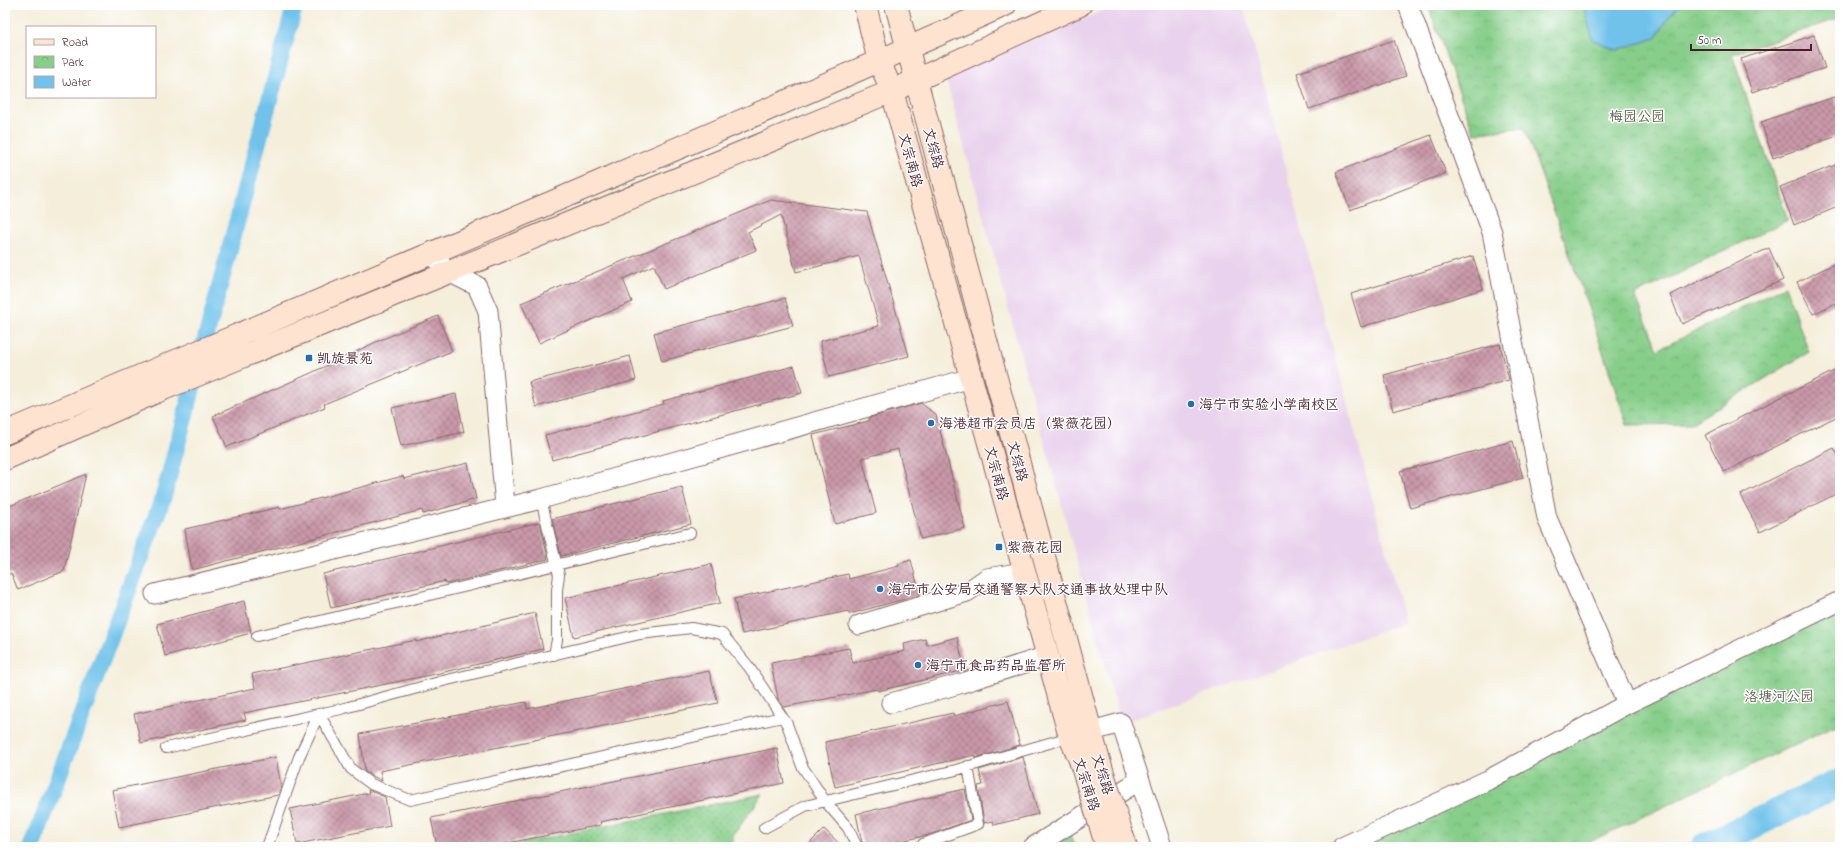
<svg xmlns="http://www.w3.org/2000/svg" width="1845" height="852" font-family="'Indie Flower','LXGW WenKai TC',sans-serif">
<defs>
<pattern id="park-crowns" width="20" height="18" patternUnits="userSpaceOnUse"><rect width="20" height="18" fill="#87ce8a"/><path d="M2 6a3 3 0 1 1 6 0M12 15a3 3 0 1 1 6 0" fill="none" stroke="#76b077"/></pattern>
<pattern id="garden-dots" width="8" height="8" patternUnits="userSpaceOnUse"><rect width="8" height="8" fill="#87ce8a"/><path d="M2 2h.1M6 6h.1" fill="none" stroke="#76b077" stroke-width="1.8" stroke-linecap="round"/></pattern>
<pattern id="building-cross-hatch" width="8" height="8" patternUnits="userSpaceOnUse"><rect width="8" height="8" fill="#c999a9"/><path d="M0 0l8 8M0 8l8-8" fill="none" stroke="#a57c8a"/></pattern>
</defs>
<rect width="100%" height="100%" fill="#fff"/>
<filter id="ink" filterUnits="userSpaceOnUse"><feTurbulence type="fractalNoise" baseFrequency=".025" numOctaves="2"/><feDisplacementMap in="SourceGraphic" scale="8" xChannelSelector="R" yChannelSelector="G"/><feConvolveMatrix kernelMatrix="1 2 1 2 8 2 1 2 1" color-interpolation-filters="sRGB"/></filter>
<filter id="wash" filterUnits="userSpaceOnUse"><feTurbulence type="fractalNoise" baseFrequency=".012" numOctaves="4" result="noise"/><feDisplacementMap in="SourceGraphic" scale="16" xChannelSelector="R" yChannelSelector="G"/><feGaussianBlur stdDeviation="0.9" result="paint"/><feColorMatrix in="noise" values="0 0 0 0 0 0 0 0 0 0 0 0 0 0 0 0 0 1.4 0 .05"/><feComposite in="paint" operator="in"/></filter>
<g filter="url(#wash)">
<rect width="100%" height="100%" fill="#f4eeda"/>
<!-- built -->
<path fill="#e9d2ed" d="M1117,5H1243L1405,623L1121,723L945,76Z"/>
<!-- park -->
<path fill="url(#park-crowns)" stroke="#68765a" d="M1428,5H1840V18L1732,54L1788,220L1635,295L1658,350L1785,286L1809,352L1690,424L1627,425L1586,301L1524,127L1474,134Z
M1840,611V723L1579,847H1350Z
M1070,834L1074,847H1051Z"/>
<!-- garden -->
<path fill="url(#garden-dots)" stroke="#68765a" d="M763,794L734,834L731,847H503Z"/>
<!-- water -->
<path fill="#6fc2eb" stroke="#5c708b" d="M1583,5H1681L1670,15L1656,38L1617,50L1593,40Z"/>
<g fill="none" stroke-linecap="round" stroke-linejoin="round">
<!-- canal -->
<path stroke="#6fc2eb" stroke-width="17" d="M32,847L163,498L295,5"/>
<!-- river -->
<path stroke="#6fc2eb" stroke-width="29" d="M1705,847L1840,783"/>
</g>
<g id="blocks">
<!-- building -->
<path fill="url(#building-cross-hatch)" d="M1814,35L1825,68L1752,92L1741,59Z
M1394,40L1406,76L1309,109L1297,73Z
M1834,97L1840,111V135L1773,158L1761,122Z
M1431,135L1446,173L1350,210L1336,172Z
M1840,163V206L1794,225L1780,187Z
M771,200L867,212L909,356L829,377L820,341L879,326L859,256L796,272L781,215L748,232L756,250L664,289L654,265L623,279L632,302L539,343L521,303Z
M1769,248L1783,280L1682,324L1670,295Z
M1473,256L1483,289L1361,327L1351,294Z
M1840,261V301L1813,314L1797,282Z
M785,298L793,326L662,361L654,333Z
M438,316L452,351L324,404L325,407L227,447L213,416L311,373L378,341Z
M1500,344L1509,380L1393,411L1384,375Z
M630,356L636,380L536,407L529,382Z
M794,366L802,393L552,460L545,435L664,404L663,401Z
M1840,368V415L1724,472L1705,435Z
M456,394L464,432L401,446L392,408Z
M921,403L936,415L965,528L921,539L898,449L862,458L876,513L835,524L813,435L869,421V418Z
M1513,441L1523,478L1410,508L1400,471Z
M1834,448L1840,460V492L1760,532L1740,495Z
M468,463L476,499L423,514L422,510L192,570L185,529L280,507V509L403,476L404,479Z
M86,474L64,571L18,590L11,573L5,576V508Z
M682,487L691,524L561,556L552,519Z
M540,522L548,559L446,584L445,581L331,608L323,574Z
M911,560L920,595L849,614L848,611L742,634L734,599L848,574L849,579L899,566L898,564Z
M711,564L720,603L574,637L565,598Z
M244,601L251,633L165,656L157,624Z
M535,613L543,649L440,673L244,713L246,720L141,743L134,714L255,688L252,674L416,640V642Z
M957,637L965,670L878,691L877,689L784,707L778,699L771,663L849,648L853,663L905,651L904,644L925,639L927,645Z
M709,671L718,703L380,771L382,781L365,772L360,734L526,702L527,709Z
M1008,701L1020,745L976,758L975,755L835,787L825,742L953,713L954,716Z
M777,748L784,783L600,822L601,825L487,847H437L431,818Z
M276,757L281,787L278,795L119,827L112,790Z
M1023,757L1038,814L994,825L993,821L984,823L978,786L983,785L979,770Z
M965,789L971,820L928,835L876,847H863L856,814Z
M368,790L385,797L390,826L297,844L290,809L369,793Z
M824,829L843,847H806Z"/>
</g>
</g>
<g filter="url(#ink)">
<use href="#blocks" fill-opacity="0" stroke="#866768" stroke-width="1"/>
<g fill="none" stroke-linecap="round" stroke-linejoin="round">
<defs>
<path id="lane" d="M541,499L559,575L557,590V640L554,655
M257,636L690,533
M319,714L351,769L371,784L410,800L782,717
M166,748L341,709L443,681L640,634L691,628L722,634L749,667L787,724L802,766L825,801L848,828L857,847
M764,828L805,806L956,770L1070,737
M267,847L299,757L319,714
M922,847L923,844L978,824L968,766"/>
<path id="street" d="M1408,5L1492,232L1547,518L1627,704
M431,253L449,272L477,286L488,311L505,506
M155,594L541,499L971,378
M859,625L967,592L987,578L1024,572
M891,703L959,684L1047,656
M1077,735L1121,723L1162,847
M1033,847L1140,780
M1342,847L1488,780L1627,704L1840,601"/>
<path id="secondary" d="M865,5L879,61L892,91L1070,737L1080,760
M896,5L1097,754
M5,433C339,292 674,153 1005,5
M5,459L156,392L892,91L1080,5"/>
</defs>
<!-- lane casing -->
<use href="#lane" stroke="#866768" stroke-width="12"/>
<!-- street casing -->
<use href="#street" stroke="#866768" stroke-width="21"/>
<!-- secondary casing -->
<use href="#secondary" stroke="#866768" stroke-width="24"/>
<!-- path -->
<path stroke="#866768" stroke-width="2.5" stroke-dasharray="1 3" stroke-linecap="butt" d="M1828,847L1840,842"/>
<!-- lane -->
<use href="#lane" stroke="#fff" stroke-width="10"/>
<!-- street -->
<use href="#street" stroke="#fff" stroke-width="19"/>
<!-- secondary -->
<use href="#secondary" stroke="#fee3d1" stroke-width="22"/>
<defs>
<path id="secondary-bridge" d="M1097,754L1126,847
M1080,760L1107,847"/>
</defs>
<!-- secondary-bridge casing -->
<use href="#secondary-bridge" stroke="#866768" stroke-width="24" stroke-linecap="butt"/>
<!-- secondary-bridge -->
<use href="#secondary-bridge" stroke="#fee3d1" stroke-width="22"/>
</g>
</g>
<!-- markers -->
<g fill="#1f6fb2" stroke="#fff" stroke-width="1.5">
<rect x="305" y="354" width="8" height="8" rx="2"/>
<circle cx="1191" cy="404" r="4"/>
<circle cx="931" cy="423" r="4"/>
<rect x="995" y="543" width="8" height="8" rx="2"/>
<circle cx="880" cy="589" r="4"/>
<circle cx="918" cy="665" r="4"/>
</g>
<g text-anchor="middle" stroke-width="3" stroke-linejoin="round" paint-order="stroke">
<!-- park labels -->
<g font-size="14" fill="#5f5c4c" stroke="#fff">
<text x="1637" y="121">梅园公园</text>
<text x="1779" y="701">洛塘河公园</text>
</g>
<!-- street labels -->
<g font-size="14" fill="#4a1f2b" stroke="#fff">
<text transform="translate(934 148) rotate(75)" y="5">文综路</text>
<text transform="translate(911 160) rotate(75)" y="5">文宗南路</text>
<text transform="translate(1018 461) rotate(75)" y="5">文综路</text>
<text transform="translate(997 473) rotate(75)" y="5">文宗南路</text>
<text transform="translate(1103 774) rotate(73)" y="5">文综路</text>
<text transform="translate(1087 784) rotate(72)" y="5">文宗南路</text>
</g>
<!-- poi labels -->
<g font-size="14" fill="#4a1f2b" stroke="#fff" text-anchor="start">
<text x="317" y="363">凯旋景苑</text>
<text x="1199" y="409">海宁市实验小学南校区</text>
<text x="939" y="428">海港超市会员店（紫薇花园）</text>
<text x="1007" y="552">紫薇花园</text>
<text x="888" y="594">海宁市公安局交通警察大队交通事故处理中队</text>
<text x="926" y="670">海宁市食品药品监管所</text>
</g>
</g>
<!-- margin -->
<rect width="1845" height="852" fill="none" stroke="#fff" stroke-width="20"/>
<!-- legend -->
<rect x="26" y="26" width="130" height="72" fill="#ffffff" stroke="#b7a5aa"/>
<rect x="34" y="39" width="20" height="6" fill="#fee3d1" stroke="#b7a5aa"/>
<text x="62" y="46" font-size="12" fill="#4a1f2b">Road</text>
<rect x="34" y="56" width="20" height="12" fill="url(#park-crowns)" stroke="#b7a5aa"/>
<text x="62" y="66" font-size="12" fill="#4a1f2b">Park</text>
<rect x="34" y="76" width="20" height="12" fill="#6fc2eb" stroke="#b7a5aa"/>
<text x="62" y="86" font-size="12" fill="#4a1f2b">Water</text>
<!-- scale -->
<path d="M1691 44v6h120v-6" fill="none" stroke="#4a1f2b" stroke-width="2"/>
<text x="1697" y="44" font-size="12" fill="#4a1f2b" stroke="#ffffff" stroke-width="3" paint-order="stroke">50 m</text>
</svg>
